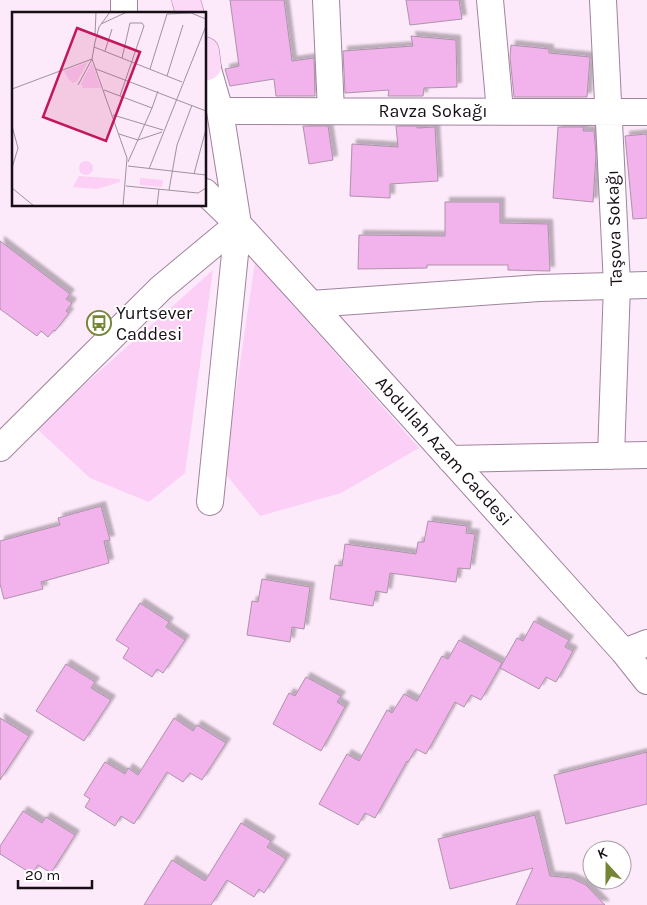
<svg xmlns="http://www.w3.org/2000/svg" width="647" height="905" font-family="Karla,sans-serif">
<defs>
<filter id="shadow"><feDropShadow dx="4.5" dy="-4.5" stdDeviation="1" flood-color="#0004"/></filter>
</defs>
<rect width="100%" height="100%" fill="#fce9f9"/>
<!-- green -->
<path fill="#fbcff6" d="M255,262L419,448L341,493L260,516L224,472Z
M213,270L185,473L149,502L90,478L36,428Z"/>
<!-- building -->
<path fill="#f2b2eb" stroke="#ae92ab" filter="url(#shadow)" d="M230,0H284L292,61L314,58L315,96H276L274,79L230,86L225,69L239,66Z
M406,0H459L462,19L410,25Z
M411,36L456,40L457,87L424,88L423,96H388L389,90L345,93L343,51L413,46Z
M511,45L549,49V53L590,57L587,97H514L510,57Z
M303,126H328L333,160L309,164Z
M396,126H417V128L435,127L438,181L390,184V198L350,196L352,144L398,147Z
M558,127H584L583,131H594L596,155L593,202L553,198Z
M647,134V218L633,219L625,136Z
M445,202H500V223L548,224L550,271L508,270V265H427V268L358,269L359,235L445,236Z
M0,241L70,294L66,299L72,303L66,311L69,313L55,331L54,330L48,337L41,331L37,336L0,309Z
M101,506L110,540L104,541L109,563L41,582L43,589L4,599L0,584V541L60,525L58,518Z
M428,521L467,526L466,533L475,534L470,569L458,568L456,582L390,573L387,593L376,591L373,606L330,599L335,565L342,566L345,544L416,554L418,542H424Z
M262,579L310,587L304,629L292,627L290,642L247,635L252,601L258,602Z
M140,603L169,622L166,627L185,640L163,673L157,669L152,677L123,658L129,648L116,640Z
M534,621L569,640L565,647L573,651L556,682L546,677L539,689L500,668L517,638L523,641Z
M459,640L502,663L481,700L471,695L464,707L455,702L426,754L416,749L408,762L407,761L375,818L365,813L358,825L319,804L347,754L359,761L387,710L392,713L404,694L417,701L442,656L448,659Z
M66,664L95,682L91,688L111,700L84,741L36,711Z
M306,677L341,696L337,702L345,707L321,751L273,724L289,693L295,696Z
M0,718L29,736L0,780Z
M174,718L193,731L197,725L226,743L202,780L190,773L183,782L167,772L134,824L121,816L115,826L85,807L90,799L84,795L105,762L125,774L128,768L138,775Z
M647,752V804L566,824L554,775Z
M23,811L42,823L46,817L75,835L51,873L38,865L32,874L0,854V846Z
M535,815L550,876L571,878L586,885L605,905H516L533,868L450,889L438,839Z
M241,823L271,841L267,847L286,859L264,893L259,889L254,897L227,880L211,905H144L172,860L205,881Z"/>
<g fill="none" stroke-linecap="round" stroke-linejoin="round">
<defs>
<path id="minor" d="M124,0V14
M326,0L331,111
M490,0L500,111
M603,0L617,285L611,456
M207,66L220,111L238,224L210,502
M220,111L647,112
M205,192L238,224L311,304L624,652L647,681
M311,304L539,288L647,285
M0,448L161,288L238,224
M450,459L647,455
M624,652L647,643"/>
<path id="major" d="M186,0L190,14
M205,51L207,66"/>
</defs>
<!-- minor casing -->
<use href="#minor" stroke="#a0849d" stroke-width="28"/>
<!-- major casing -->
<use href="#major" stroke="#aa81a5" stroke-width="29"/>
<!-- minor -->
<use href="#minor" stroke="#fff" stroke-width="26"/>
<!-- major -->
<use href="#major" stroke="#fbd9f7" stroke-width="28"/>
</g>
<!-- icons -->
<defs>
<symbol id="bus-ring" viewBox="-11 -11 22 22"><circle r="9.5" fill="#fff" stroke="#748635" stroke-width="1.5"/><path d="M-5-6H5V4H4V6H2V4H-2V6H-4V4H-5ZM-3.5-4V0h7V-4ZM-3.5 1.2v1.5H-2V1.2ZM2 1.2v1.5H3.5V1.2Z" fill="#748635"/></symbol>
</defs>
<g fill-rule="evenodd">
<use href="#bus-ring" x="85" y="309" width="28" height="28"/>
</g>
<g text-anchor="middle" stroke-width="4" stroke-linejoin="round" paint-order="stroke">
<!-- street labels -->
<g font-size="18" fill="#180e17" stroke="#fff">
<text x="433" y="117">Ravza Sokağı</text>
<text transform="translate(614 228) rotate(-92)" y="6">Taşova Sokağı</text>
<text transform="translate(444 451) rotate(48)" y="6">Abdullah Azam Caddesi</text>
</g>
<!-- poi labels -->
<g font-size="18" fill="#180e17" stroke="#fff" text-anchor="start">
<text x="116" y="319">Yurtsever<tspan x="116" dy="21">Caddesi</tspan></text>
</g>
</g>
<!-- overview -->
<g transform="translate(12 12)">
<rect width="194" height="194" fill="#fce9f9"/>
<path d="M76,50L65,69L61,71L56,66L52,59ZM80,51L89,76H71L69,71ZM67 156a7 7 0 1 1 14 0a7 7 0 1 1-14 0ZM67,164L108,167V170L85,177L61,175ZM128,166L151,168L150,175L128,173Z" fill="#fbcff6"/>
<path fill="none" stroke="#a1919f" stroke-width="1" d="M89,12L115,0M83,23L84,0M83,30L87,15L98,0M82,35L170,70M93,39L100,17M80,47L115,146L111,194M84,57L194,99M138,57L155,2L179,1L194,7M155,64L171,13M66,73L80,47L83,30M0,77L80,47M92,78L140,96L146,79M108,84L132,14L130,11H118L110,46M101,103L151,118M0,114L6,136L0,156M107,122L126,128L150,120M116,150L140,96M116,154L194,163M137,157L194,14M182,162L194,117M114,174L186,181L194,176M0,176L22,194M157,178L165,133L180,93M145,194L147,177"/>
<path fill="#c2185b" fill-opacity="0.15" stroke="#c2185b" stroke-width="2.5" d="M65,16L128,40L94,129L31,105Z"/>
<rect width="194" height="194" fill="none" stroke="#180e17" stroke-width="2.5"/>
</g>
<!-- north arrow -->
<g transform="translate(607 865) rotate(339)"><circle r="24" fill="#ffffff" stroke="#a39fa2"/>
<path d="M0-4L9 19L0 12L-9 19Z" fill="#748635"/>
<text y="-8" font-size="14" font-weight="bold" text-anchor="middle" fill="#180e17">K</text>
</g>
<!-- scale -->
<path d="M18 880v8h74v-8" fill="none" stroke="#180e17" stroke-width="2.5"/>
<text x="25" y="880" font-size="15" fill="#180e17" stroke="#ffffff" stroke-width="4" paint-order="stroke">20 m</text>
</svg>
